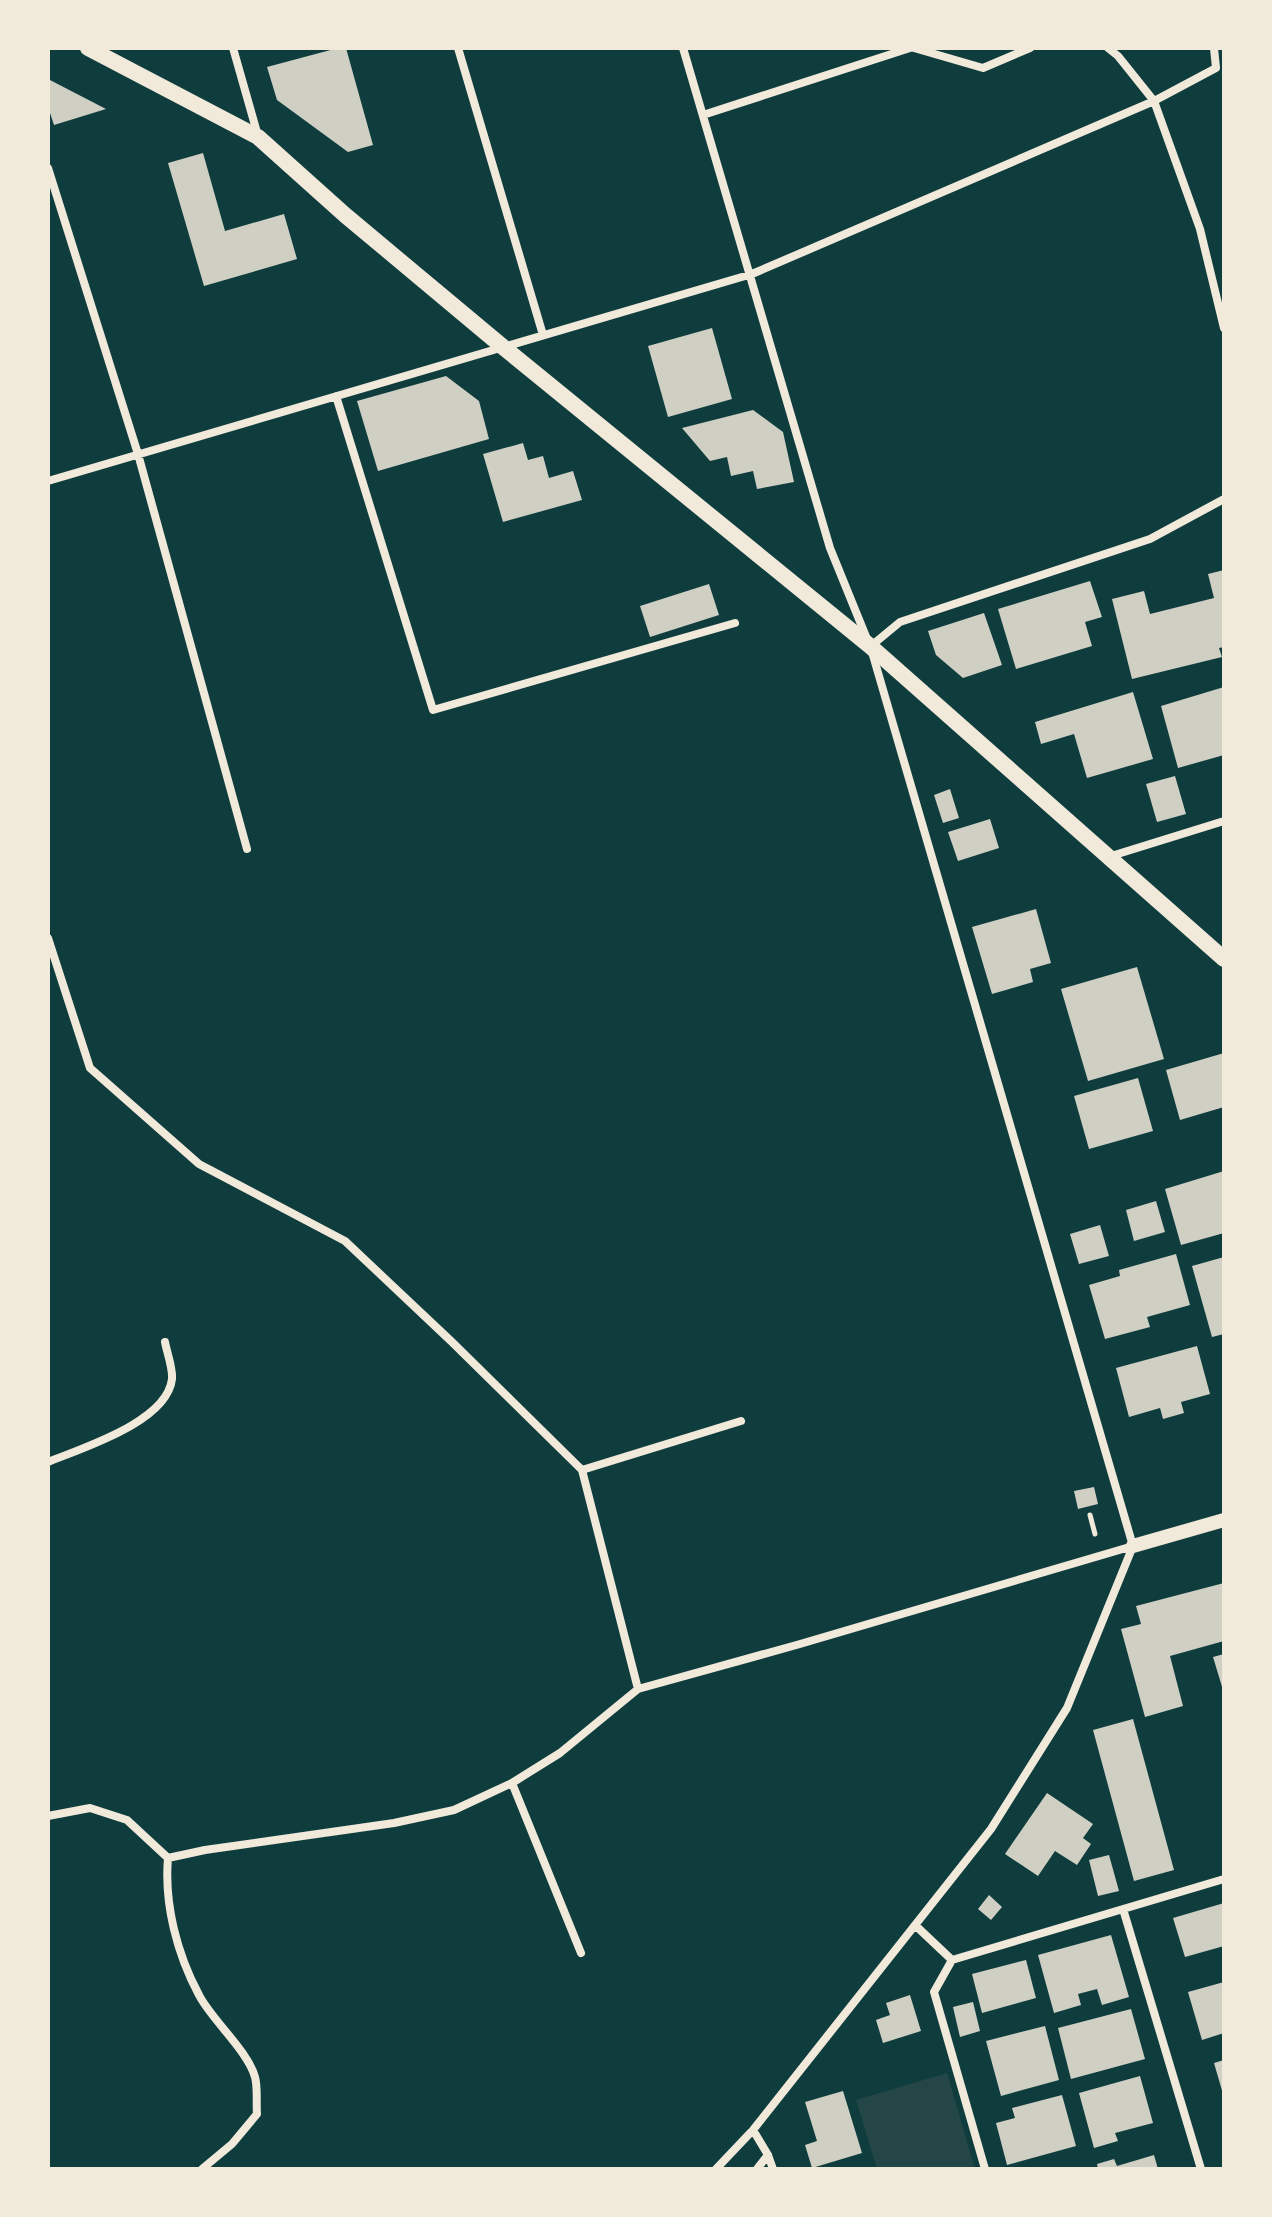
<svg xmlns="http://www.w3.org/2000/svg" width="1272" height="2217" font-family="'Nunito Sans',sans-serif">
<rect width="100%" height="100%" fill="#0f3d3e"/>
<!-- green -->
<path fill="#244646" d="M947,2073L975,2169H877L856,2100Z"/>
<!-- building -->
<path fill="#cfcfc3" d="M338,48H346L373,145L348,152L277,100L267,67Z
M48,79L106,109L54,125L48,107Z
M203,153L225,231L284,214L297,259L204,286L168,163Z
M712,328L732,399L668,417L648,346Z
M446,376L479,401L489,439L378,471L357,401Z
M753,410L783,432L794,482L757,489L753,471L731,476L727,457L710,461L682,428Z
M523,443L528,460L543,456L549,478L573,471L582,500L503,522L483,454Z
M1224,570V647L1219,648L1222,657L1132,679L1112,599L1144,591L1150,614L1214,598L1208,574Z
M1090,581L1102,617L1085,622L1092,646L1016,669L998,609Z
M709,584L719,615L650,637L640,606Z
M984,613L1002,665L963,678L936,655L928,631Z
M1224,687V755L1178,768L1161,706Z
M1133,692L1153,759L1087,778L1074,734L1041,744L1035,722Z
M1175,776L1186,814L1157,822L1146,784Z
M950,789L959,818L943,823L934,795Z
M990,819L999,848L958,861L948,832Z
M1036,909L1051,963L1030,969L1033,982L992,994L972,927Z
M1137,967L1164,1059L1088,1081L1061,989Z
M1224,1053V1107L1180,1120L1166,1070Z
M1138,1078L1153,1131L1089,1149L1074,1096Z
M1224,1171V1233L1181,1245L1165,1189Z
M1156,1201L1165,1232L1134,1241L1126,1210Z
M1100,1225L1109,1256L1079,1264L1070,1234Z
M1176,1254L1190,1305L1147,1317L1150,1327L1105,1339L1089,1285L1120,1276L1119,1270Z
M1224,1257V1334L1212,1337L1192,1266Z
M1197,1346L1210,1394L1181,1402L1184,1413L1163,1419L1160,1408L1129,1417L1116,1368Z
M1094,1487L1098,1504L1078,1509L1074,1491Z
M1224,1583V1641L1170,1656L1183,1706L1145,1717L1121,1629L1141,1624L1136,1606Z
M1224,1654V1690H1223L1213,1657Z
M1133,1719L1174,1870L1134,1881L1093,1730Z
M1047,1793L1093,1824L1083,1838L1091,1844L1077,1865L1055,1851L1038,1876L1005,1854Z
M1109,1855L1119,1891L1098,1896L1089,1860Z
M989,1895L1002,1907L991,1920L978,1909Z
M1224,1903V1946L1185,1957L1173,1918Z
M1111,1935L1129,1997L1102,2005L1097,1989L1078,1994L1081,2005L1054,2013L1038,1955Z
M1026,1960L1036,1998L982,2013L972,1974Z
M1224,1982V2033L1202,2040L1188,1992Z
M910,1995L921,2031L883,2043L876,2020L890,2015L886,2003Z
M973,2002L980,2031L960,2037L953,2007Z
M1131,2009L1145,2059L1071,2079L1058,2028Z
M1045,2026L1059,2080L1001,2096L986,2041Z
M1224,2060V2094H1223L1214,2063Z
M1140,2076L1153,2123L1115,2133L1118,2141L1094,2148L1079,2093Z
M843,2091L862,2153L812,2168L805,2145L817,2141L805,2102Z
M1062,2095L1076,2146L1007,2165L996,2123L1015,2118L1012,2108Z
M1154,2155L1158,2169H1098L1097,2164L1114,2159L1117,2166Z"/>
<g fill="none" stroke-linecap="round" stroke-linejoin="round">
<!-- path -->
<path stroke="#f1e9da" stroke-width="5" d="M1090,1515L1095,1534"/>
<!-- minor -->
<path stroke="#f1e9da" stroke-width="8" d="M233,48L258,136
M458,48L543,335
M683,48L830,548L867,639
M914,48L983,68L1030,48
M1108,48L1118,56L1154,101L1200,229L1224,328
M703,115L910,48
M48,168L138,454L247,849
M336,396L433,710L735,623
M48,481L752,274L1154,101L1216,68L1214,48
M871,646L900,622L1150,539L1224,499
M1108,857L1224,821
M48,938L90,1068L199,1164L345,1241L452,1342L582,1470L638,1689
M48,1462C82,1448 167,1422 172,1379C173,1368 167,1353 165,1342
M582,1470L741,1421
M512,1783L581,1953
M48,1816L90,1808L127,1820L168,1858C164,1904 177,1954 199,1995C211,2019 248,2051 255,2077C258,2088 256,2102 257,2114L232,2144L202,2169
M168,1858L205,1850L394,1823L454,1810L512,1783L560,1753L638,1689L800,1644L1133,1546
M1123,1909L1201,2169
M915,1925L952,1960L1224,1879
M952,1960L934,1992L985,2169
M753,2130L768,2155L773,2169
M716,2169L753,2130L991,1829L1067,1708L1133,1546L872,652
M757,2169L768,2155"/>
<!-- tertiary -->
<path stroke="#f1e9da" stroke-width="14" d="M1133,1546L1224,1520"/>
<!-- secondary -->
<path stroke="#f1e9da" stroke-width="16" d="M88,48L258,137L345,215L503,347L870,646L1224,959"/>
</g>
<!-- border -->
<rect width="1272" height="2217" fill="none" stroke="#f1e9da" stroke-width="100"/>
</svg>
